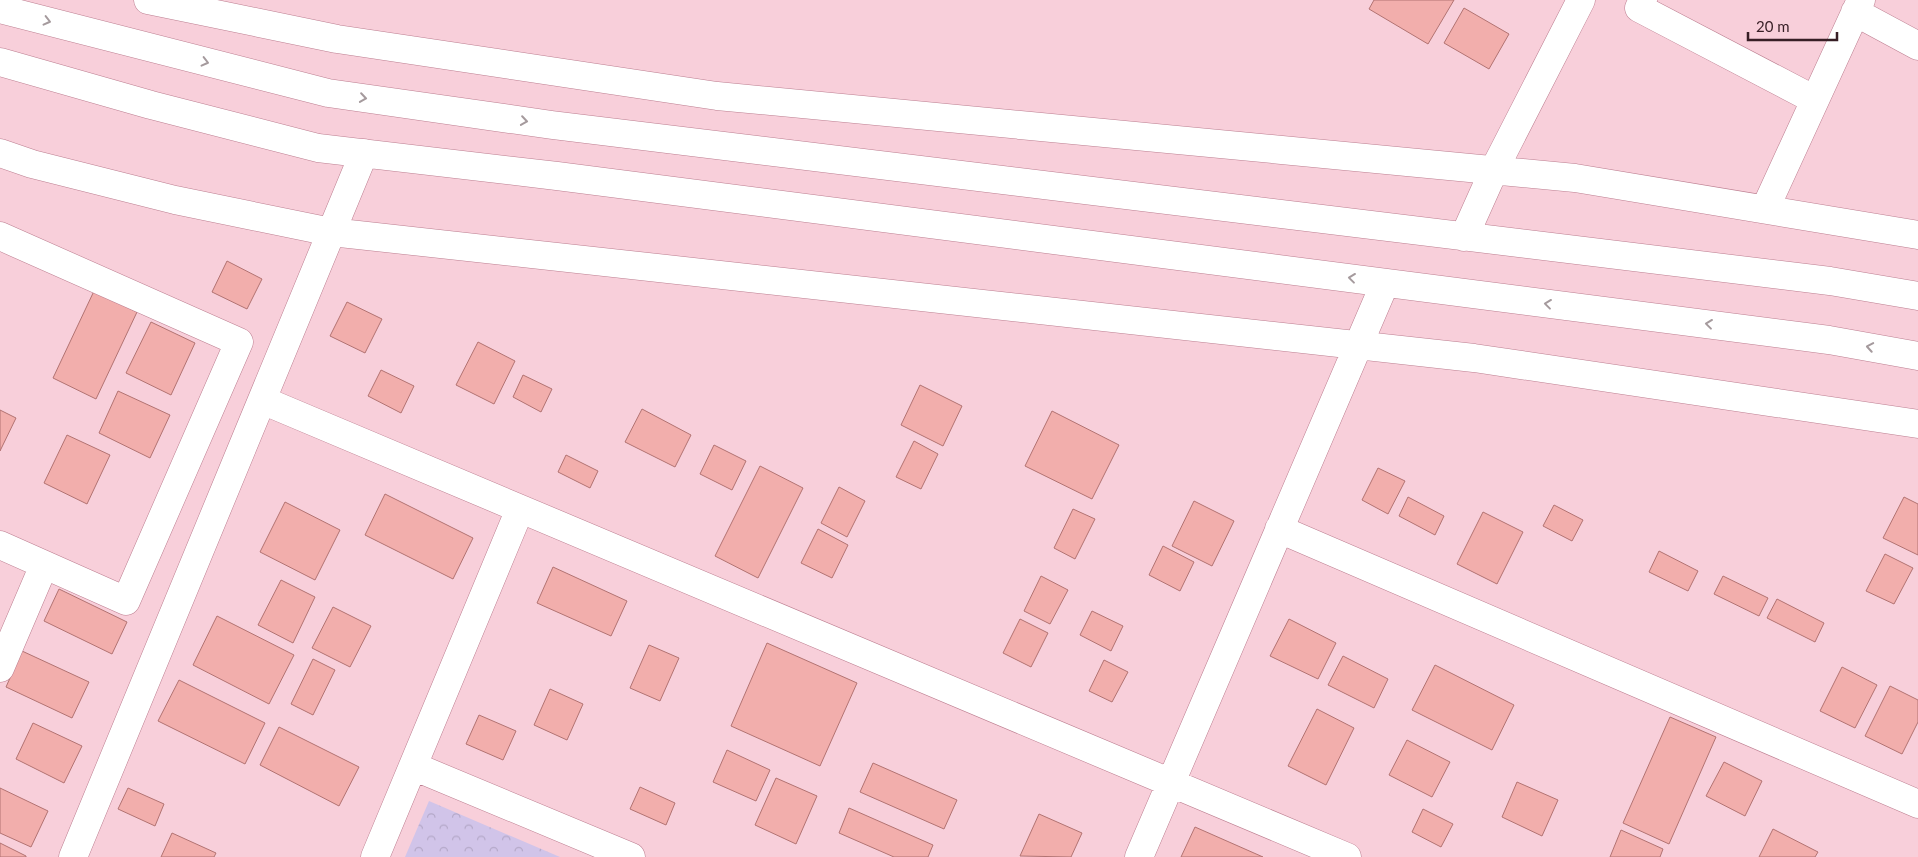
<svg xmlns="http://www.w3.org/2000/svg" width="1918" height="857" font-family="Lato,sans-serif">
<defs>
<pattern id="park-crowns" width="20" height="18" patternUnits="userSpaceOnUse" patternTransform="scale(1.25)"><rect width="20" height="18" fill="#d1c4e9"/><path d="M2 6a3 3 0 1 1 6 0M12 15a3 3 0 1 1 6 0" fill="none" stroke="#b4a8c8"/></pattern>
</defs>
<rect width="100%" height="100%" fill="#f8cfda"/>
<!-- park -->
<path fill="url(#park-crowns)" d="M429,801L560,857H405Z"/>
<!-- building -->
<path fill="#f2aeac" stroke="#b27372" d="M1374,0H1454L1428,44L1369,9Z
M1464,8L1509,34L1489,69L1444,43Z
M227,261L262,279L247,309L212,292Z
M94,291L137,312L96,399L53,378Z
M347,302L382,319L365,353L330,336Z
M151,322L195,343L171,395L126,373Z
M478,342L515,361L494,404L456,385Z
M381,370L414,386L401,413L368,396Z
M523,375L552,389L541,412L513,397Z
M920,385L962,406L943,446L901,425Z
M118,391L170,415L150,458L99,433Z
M642,409L691,435L675,467L625,442Z
M0,410L16,418L0,451Z
M1052,411L1119,445L1092,499L1025,466Z
M67,435L110,455L87,504L44,483Z
M914,441L938,454L921,489L896,477Z
M714,445L746,461L732,490L700,474Z
M566,455L598,471L590,488L558,472Z
M760,466L803,488L758,578L715,556Z
M1378,468L1405,481L1388,514L1362,500Z
M839,487L865,501L847,537L821,523Z
M385,494L473,538L453,579L365,535Z
M1408,497L1444,516L1435,535L1399,516Z
M1904,497L1918,504V555L1883,538Z
M1194,501L1234,521L1212,566L1172,546Z
M285,502L340,530L315,580L260,552Z
M1554,505L1583,520L1572,541L1543,526Z
M1073,509L1095,519L1075,559L1054,548Z
M1483,512L1523,532L1497,584L1457,564Z
M818,529L848,545L832,578L801,563Z
M1163,546L1194,562L1180,591L1149,575Z
M1659,551L1698,571L1688,591L1649,572Z
M1885,554L1913,568L1894,604L1866,591Z
M553,567L627,601L611,636L537,603Z
M1041,576L1068,590L1050,624L1024,611Z
M1723,576L1768,598L1759,616L1714,594Z
M281,580L315,597L293,643L258,625Z
M59,589L127,622L112,654L44,621Z
M1777,599L1824,623L1815,642L1767,618Z
M333,607L371,626L350,667L312,648Z
M1092,611L1123,626L1111,651L1080,635Z
M217,616L294,655L269,704L193,665Z
M1020,619L1048,633L1031,667L1003,653Z
M1289,619L1336,643L1318,679L1270,656Z
M767,643L857,683L820,766L731,726Z
M649,645L679,658L660,701L630,688Z
M22,651L89,682L72,718L6,687Z
M1343,656L1388,679L1374,708L1328,685Z
M313,659L335,670L313,715L291,704Z
M1104,660L1128,672L1112,702L1089,691Z
M1435,665L1514,705L1492,750L1412,710Z
M1842,667L1877,685L1855,728L1820,711Z
M179,680L265,723L245,764L158,721Z
M1890,686L1918,700V722L1902,754L1865,736Z
M550,689L583,704L567,740L534,725Z
M1317,709L1354,728L1326,785L1288,766Z
M479,715L516,731L503,760L466,744Z
M1670,717L1716,737L1669,844L1623,823Z
M33,723L82,746L64,783L16,759Z
M279,727L359,767L339,806L260,765Z
M1407,740L1450,762L1432,797L1389,775Z
M727,750L770,770L756,801L713,782Z
M1724,762L1762,781L1745,816L1706,796Z
M873,763L957,800L944,829L860,792Z
M776,778L817,796L796,844L755,825Z
M1517,782L1558,800L1542,836L1502,817Z
M640,787L675,803L666,825L630,809Z
M0,788L48,811L31,847L0,833Z
M128,788L164,804L155,826L118,809Z
M849,808L933,845L928,857H894L839,833Z
M1423,809L1453,824L1441,847L1412,832Z
M1039,814L1082,833L1071,857L1020,856Z
M1195,827L1263,857H1181Z
M1773,829L1818,852L1815,857H1759Z
M1621,830L1663,849L1660,857H1610Z
M172,833L216,853L214,857H161Z
M0,843L26,856V857H0Z"/>
<g fill="none" stroke-linecap="round" stroke-linejoin="round">
<defs>
<path id="minor" d="M148,0L337,39L717,96L1575,178L1918,235
M1643,0L1639,8L1815,100
M0,9L328,93L552,125L1830,281L1918,296
M1855,12L1918,46
M0,62L151,105L318,148L557,176L1829,340L1918,356
M0,153L32,164L175,200L331,232L1474,358L1918,424
M1765,209L1861,0
M0,236L239,342L126,601L0,545
M1464,237L1494,170L1581,0
M262,400L1347,857
M1279,529L1918,804
M0,668L44,565
M413,766L631,857
M73,857L364,153
M375,857L520,509
M1139,857L1385,283"/>
</defs>
<!-- minor casing -->
<use href="#minor" stroke="#bc7e90" stroke-width="29"/>
<!-- minor -->
<use href="#minor" stroke="#fff" stroke-width="28"/>
</g>
<!-- one-way arrows -->
<defs><path id="oneway-chevron" d="M-2-3.5L2.5 0L-2 3.5" fill="none" stroke-width="1.6" stroke-linecap="round" stroke-linejoin="round" transform="scale(1.25)"/></defs>
<g stroke="#a59a9d">
<use href="#oneway-chevron" transform="translate(47 21) rotate(14)"/>
<use href="#oneway-chevron" transform="translate(205 62) rotate(14)"/>
<use href="#oneway-chevron" transform="translate(363 98) rotate(8)"/>
<use href="#oneway-chevron" transform="translate(524 121) rotate(8)"/>
<use href="#oneway-chevron" transform="translate(1352 278) rotate(-173)"/>
<use href="#oneway-chevron" transform="translate(1548 304) rotate(-173)"/>
<use href="#oneway-chevron" transform="translate(1709 324) rotate(-173)"/>
<use href="#oneway-chevron" transform="translate(1870 347) rotate(-170)"/>
</g>
<!-- scale -->
<path d="M1748 32v8h89v-8" fill="none" stroke="#371e25" stroke-width="2.5"/>
<text x="1756" y="32" font-size="15" fill="#371e25" stroke="#f8cfda" stroke-width="4" paint-order="stroke">20 m</text>
</svg>
